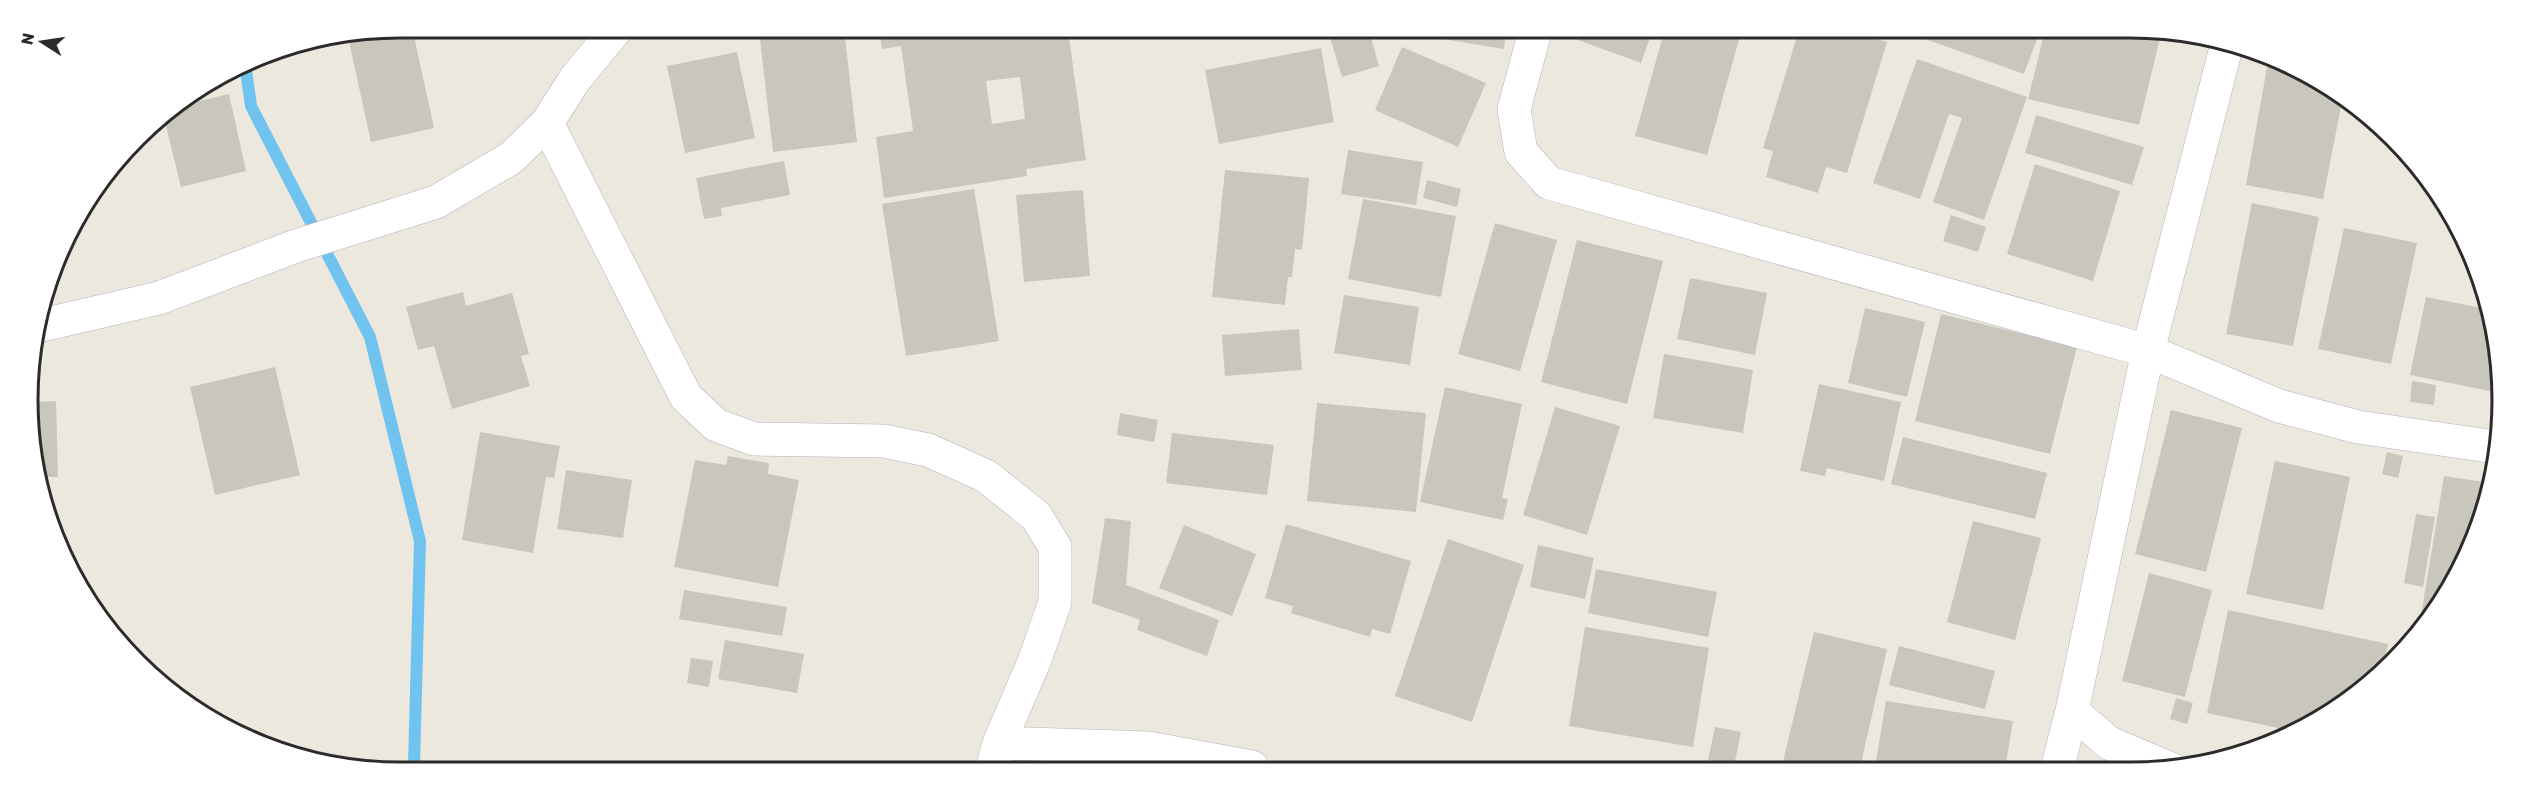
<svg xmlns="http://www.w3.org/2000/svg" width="2529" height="799" font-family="Rubik,sans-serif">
<rect width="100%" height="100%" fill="#ede8de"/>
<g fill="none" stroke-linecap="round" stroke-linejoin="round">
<!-- stream -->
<path stroke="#71c3ef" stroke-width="12" d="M245,63L251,106L370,337L420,541L414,765"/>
</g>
<!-- building -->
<path fill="#c9c6bc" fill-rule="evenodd" d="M400,27H412L434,128L371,142L348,37Z
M844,29L857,142L773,152L760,39Z
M879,29L1068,30L1086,160L1026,169L1027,176L884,198L876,137L913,131L901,46L882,49ZM1020,77L1025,119L992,124L986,81Z
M1339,31H1369L1379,66L1342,77L1329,34Z
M1431,31H1506L1504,49L1430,37Z
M1581,32H1652L1641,63L1578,40Z
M1664,32H1741L1707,155L1635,136Z
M1798,33H1857L1887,42L1847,173L1826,167L1818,193L1766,177L1773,151L1763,148Z
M1908,33L2039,34L2024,74Z
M2044,34H2161L2139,125L2028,99Z
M1402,47L1486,83L1458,147L1375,110Z
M1321,48L1334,122L1219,144L1205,70Z
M737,52L755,138L685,153L667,66Z
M1917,59L2027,97L1984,220L1933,202L1962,118L1949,114L1920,199L1873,183Z
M2268,62L2337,90L2343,96L2323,199L2246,185Z
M229,94L246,171L181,187L163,114L174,107Z
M2036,115L2144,147L2132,185L2025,153Z
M1348,150L1423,162L1416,205L1341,194Z
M784,161L790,195L721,208L722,216L704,219L696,178Z
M2035,164L2120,191L2093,281L2007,254Z
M1225,170L1309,178L1302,250L1295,249L1292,277H1288L1285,305L1212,297Z
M1427,180L1461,189L1457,207L1423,198Z
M974,189L999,341L906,356L882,204Z
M1083,190L1090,276L1024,282L1016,195Z
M1363,199L1456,216L1441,297L1348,279Z
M2252,203L2319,217L2293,346L2226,334Z
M1951,215L1986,227L1978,252L1943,241Z
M1495,223L1557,240L1520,371L1458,354Z
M2344,228L2417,243L2391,364L2318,349Z
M1577,240L1663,261L1627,404L1541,382Z
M1690,278L1767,293L1755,355L1677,339Z
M463,292L466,306L512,293L529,354L521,356L530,386L452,409L434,346L418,350L406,307Z
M1344,295L1419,307L1410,365L1334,353Z
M2426,297L2487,309L2495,327V392L2410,375Z
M1865,308L1925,322L1907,397L1848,383Z
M1941,314L2077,347L2050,454L1915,421Z
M1299,329L1302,370L1225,376L1222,335Z
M1664,354L1753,370L1743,433L1653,418Z
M275,367L300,475L215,495L190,387Z
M2412,381L2436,385L2434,405L2410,402Z
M1819,384L1901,402L1884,481L1827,468L1825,476L1800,471Z
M1445,387L1522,404L1502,498L1508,499L1503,520L1420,502Z
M56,401L58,477H38L33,402Z
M1317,403L1426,413L1416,512L1307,501Z
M1555,407L1620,426L1587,535L1523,515Z
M2171,410L2242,428L2206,572L2135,554Z
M1120,413L1158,420L1154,442L1117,435Z
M480,432L560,446L554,478L546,477L533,553L462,540Z
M1172,433L1274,445L1267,495L1166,483Z
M1903,437L2047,473L2035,519L1891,484Z
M2387,452L2403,456L2398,478L2382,474Z
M728,456L769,463L768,474L799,480L778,587L674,567L695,460L726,465Z
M2275,461L2350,477L2323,610L2246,594Z
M566,470L632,480L623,538L557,529Z
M2444,476L2491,483L2452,585L2426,617L2421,616Z
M2416,514L2435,517L2423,587L2404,583Z
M1105,518L1131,521L1126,585L1219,620L1207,656L1137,630L1140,620L1092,603Z
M1973,521L2041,538L2015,640L1947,622Z
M1286,524L1411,561L1390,634L1372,629L1370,637L1291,613L1293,606L1265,598Z
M1184,525L1256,554L1232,616L1159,588Z
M1448,539L1524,565L1472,722L1395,696Z
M1538,545L1594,558L1585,599L1530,587Z
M1596,569L1717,592L1708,637L1588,613Z
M2149,573L2212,590L2185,697L2122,681Z
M684,590L787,607L782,636L679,619Z
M2228,610L2388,644L2382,671L2375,679L2297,732L2207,713Z
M1585,627L1709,648L1693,747L1569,726Z
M1814,632L1887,649L1860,768H1791L1782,766Z
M725,640L804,654L797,693L718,679Z
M1899,646L1995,671L1985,709L1889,685Z
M691,658L713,661L709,687L687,683Z
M2176,698L2193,703L2187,724L2170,719Z
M1886,701L2013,721L2005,768H1875Z
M1715,727L1741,732L1734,766L1708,760Z"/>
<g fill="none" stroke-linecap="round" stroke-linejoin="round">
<defs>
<path id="minor" d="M1535,32L1514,109L1521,152L1549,183L2148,351L2279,406L2358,427L2495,447
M547,123L686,397L716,425L754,439L884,441L928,450L986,476L1036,516L1055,547V602L1034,662L999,743L993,766
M38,326L159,298L296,246L436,202L511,158L547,123L575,79L617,28
M2072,711L2109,743L2171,769
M999,743L1148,748L1252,767
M2057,769L2072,711L2148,351L2227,44"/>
</defs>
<!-- minor casing -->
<use href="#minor" stroke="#b1b3bf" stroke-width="34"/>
<!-- minor -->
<use href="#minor" stroke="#fff" stroke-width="33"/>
</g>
<!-- crop -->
<path d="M0 0H2529V799H0ZM400 38H2130A362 362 0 0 1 2492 400V400A362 362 0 0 1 2130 762H400A362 362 0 0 1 38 400V400A362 362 0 0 1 400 38Z" fill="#fff" fill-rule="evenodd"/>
<path fill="none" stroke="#2b2b2b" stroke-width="3" d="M400 38H2130A362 362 0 0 1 2492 400V400A362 362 0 0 1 2130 762H400A362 362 0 0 1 38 400V400A362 362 0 0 1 400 38Z"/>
<!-- north arrow -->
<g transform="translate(42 42) rotate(282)" stroke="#ffffff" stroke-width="4.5" paint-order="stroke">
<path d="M0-4.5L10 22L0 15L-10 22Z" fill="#2b2b2b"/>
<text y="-9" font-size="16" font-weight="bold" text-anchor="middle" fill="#2b2b2b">N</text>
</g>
</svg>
